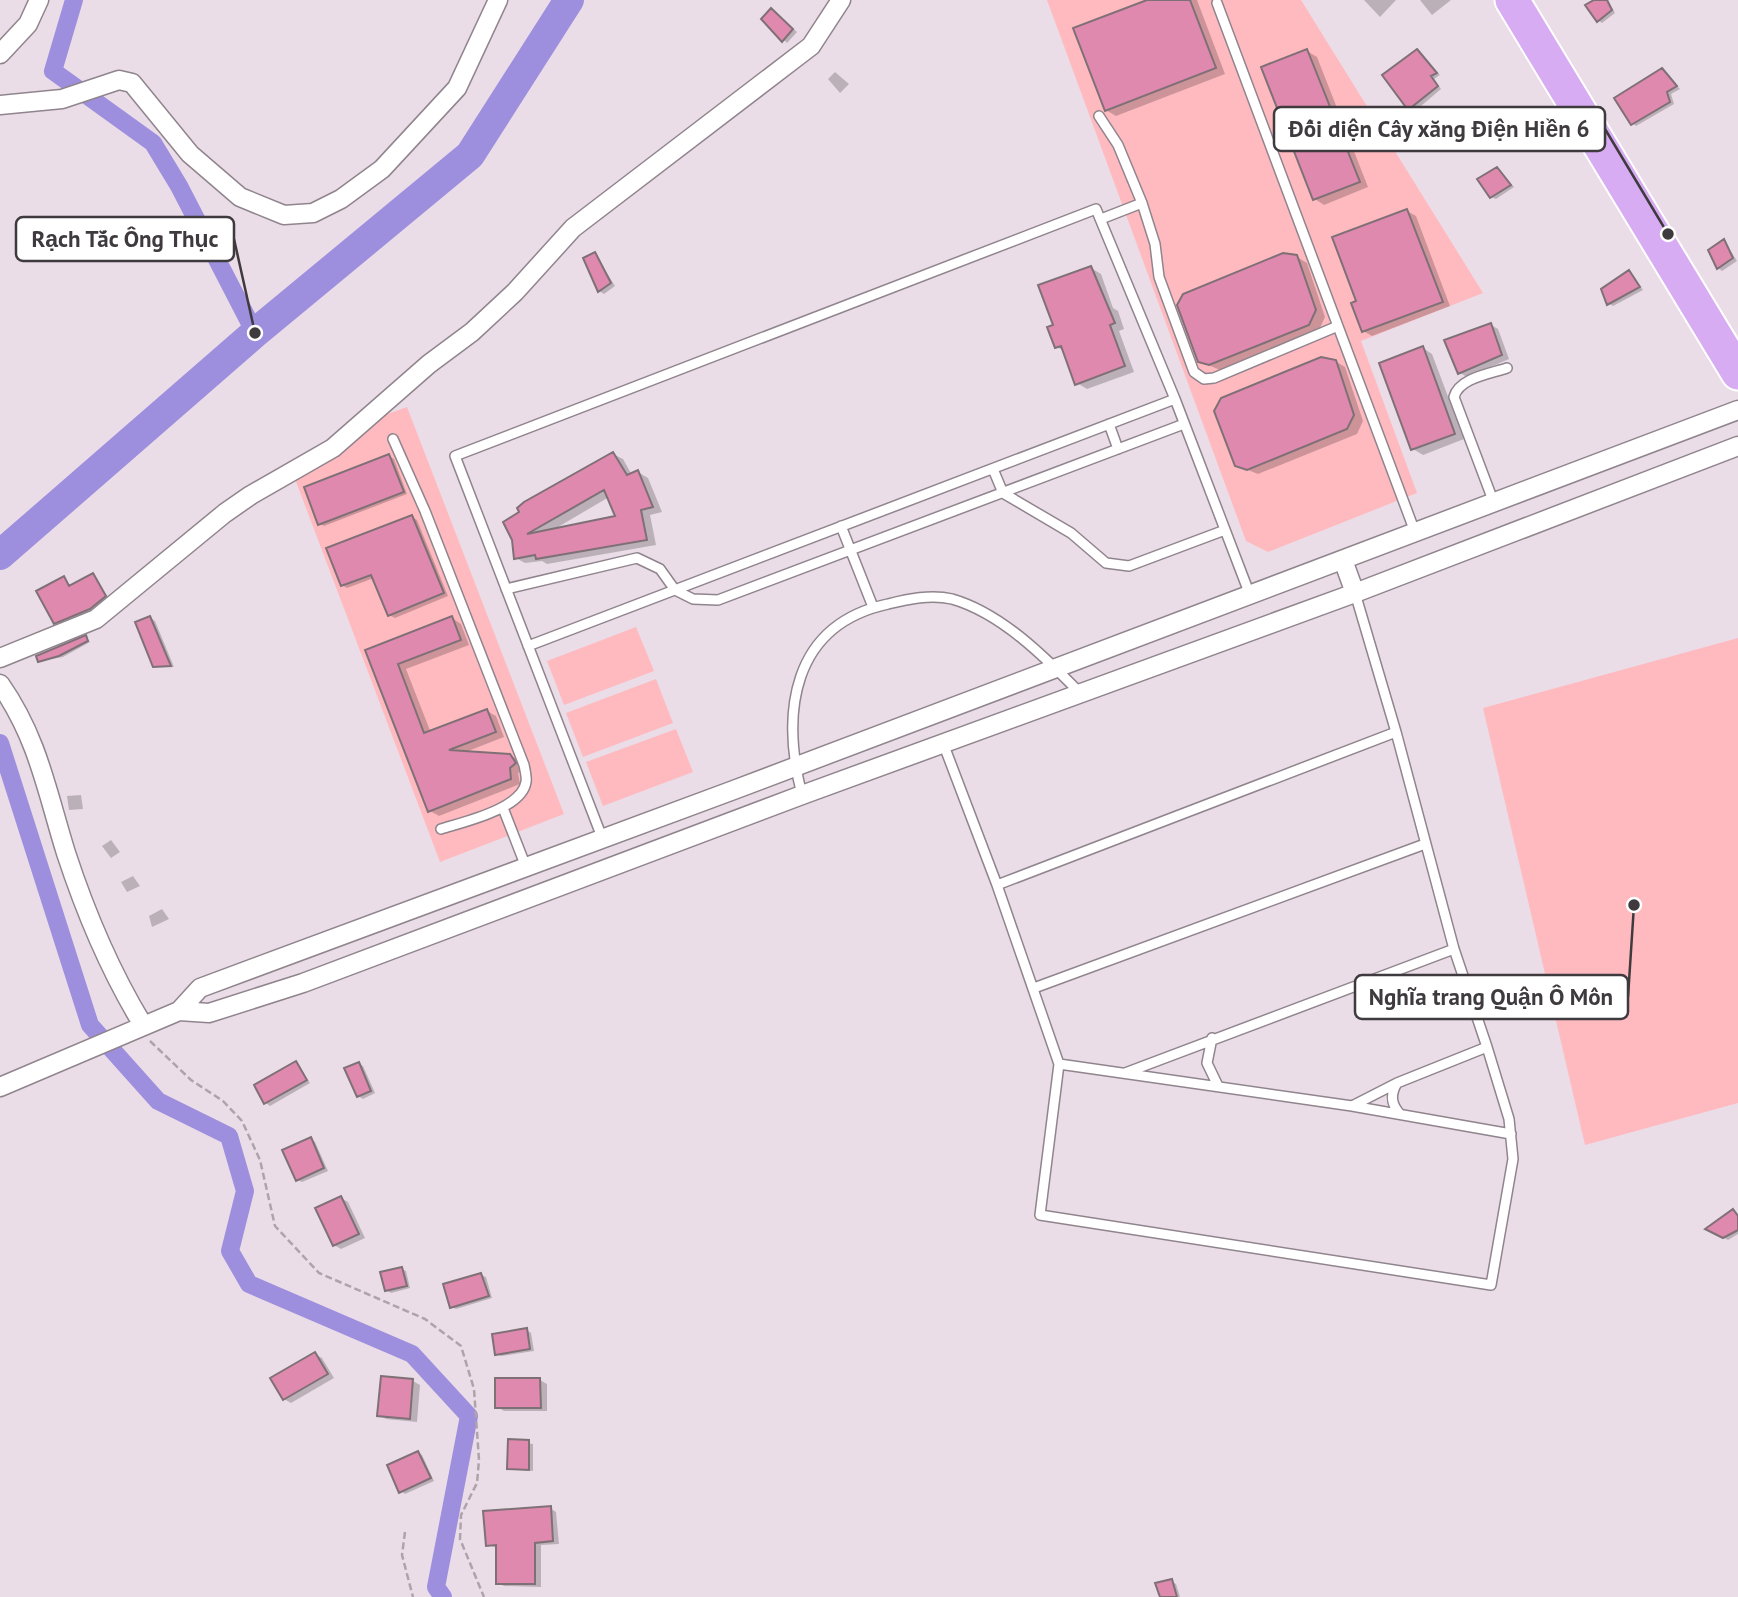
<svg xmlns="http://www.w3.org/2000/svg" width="1738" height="1597" font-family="'PT Sans',sans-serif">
<rect width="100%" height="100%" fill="#eadde7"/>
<!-- green -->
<path fill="#ffbac0" d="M1047,0H1301L1483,293L1361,341L1417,493L1268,552L1246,541Z
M407,407L564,814L440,862L295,479L333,459L382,416Z
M636,627L654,671L564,705L547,661Z
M1738,638V1103L1585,1145L1483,708Z
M656,679L673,723L583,757L566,713Z
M676,729L693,772L603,806L586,762Z"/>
<!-- shadow -->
<path fill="#0003" fill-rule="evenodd" d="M1152,0H1197L1225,74L1116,116L1106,110Z
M1364,0H1396L1380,17Z
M1420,0H1451L1432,15Z
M1597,0H1608L1615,13L1602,23L1598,20Z
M772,10L797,32L787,43L764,19Z
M1307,51L1317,57L1368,187L1324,205L1315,199Z
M1417,52L1440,75L1434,79L1441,89L1414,112L1385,76Z
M1662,70L1680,89L1671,94L1674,104L1636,126L1632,123Z
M835,72L849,84L840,93L828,79Z
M1497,169L1514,187L1496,199L1491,197Z
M1407,211L1416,216L1450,306L1372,336L1363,331L1358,302Z
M1724,241L1737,261L1722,271L1718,268Z
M595,254L615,286L604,294L599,291L585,259Z
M1297,257L1307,263L1325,317L1319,330L1220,370L1199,361Z
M1091,268L1101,274L1113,308L1118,311L1124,329L1119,331L1134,372L1087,389L1077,383L1066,352L1057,347L1055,326Z
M1629,272L1643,290L1613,306L1608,303Z
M1491,325L1498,329L1509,359L1467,377L1460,373Z
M1423,348L1432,354L1464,439L1423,455L1413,449Z
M1335,361L1345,367L1363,421L1357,434L1258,474L1236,465Z
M613,454L623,459L632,475L638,472L648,478L662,512L650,515L656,545L547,564L542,561L525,563L516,558L513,539ZM609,497L617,517L553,530Z
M389,456L394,459L407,494L324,526L320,524Z
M412,517L417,520L448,596L395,618L389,615L374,578L347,588L342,585Z
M93,575L108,598L94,610L59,624L56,622L64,578L71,587Z
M150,618L155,621L174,667L155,665Z
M452,618L461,624L469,645L406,669L431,733L487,711L496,716L504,737L463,753L510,755L520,761L524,769L518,773L520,784L439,816L430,811L367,651Z
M86,637L90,642L63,657L39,661Z
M81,795L83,809L69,810L67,796Z
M111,840L120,852L111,858L102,846Z
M133,876L140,886L127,892L121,882Z
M162,909L169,919L152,927L149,916Z
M296,1063L310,1083L270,1106L266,1103L256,1086Z
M359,1064L363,1066L375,1093L363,1099L358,1096Z
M311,1139L315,1142L328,1171L302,1182L297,1180Z
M341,1198L348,1202L365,1238L341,1249L334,1245Z
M1733,1211L1738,1215V1234L1728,1240L1708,1229Z
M402,1269L406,1271L410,1288L391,1293L386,1290Z
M481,1275L486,1277L492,1298L456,1309L452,1307Z
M527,1330L531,1333L534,1351L501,1356L497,1354Z
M315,1354L322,1358L334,1378L291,1403L284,1399Z
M382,1378L413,1381L420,1385L417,1422L386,1419L379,1415Z
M540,1380L547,1384V1411H504L497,1407Z
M509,1441L533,1444V1471L509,1468Z
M418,1453L422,1455L434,1481L405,1494L401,1491Z
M550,1508L556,1512L559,1544L541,1545V1587L504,1586L498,1583V1548L487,1545Z
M1171,1581L1176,1584L1180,1597H1162Z"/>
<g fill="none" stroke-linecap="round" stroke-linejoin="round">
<!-- canal -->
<path stroke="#9e8fde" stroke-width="18" d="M74,0L53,71L153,143L179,186L255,333
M0,743L90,1025L158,1101L229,1136L245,1191L230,1251L249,1284L412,1354L469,1416L436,1587L443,1597"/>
<!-- river -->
<path stroke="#9e8fde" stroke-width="30" d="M0,555L255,333L470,155L569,0"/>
</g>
<!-- building -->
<path fill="#df89af" stroke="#7f7076" stroke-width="2" fill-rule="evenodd" d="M1147,0H1190L1216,68L1105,111L1073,28Z
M1594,0H1607L1612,10L1597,22L1585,5Z
M771,8L793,29L782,42L761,19Z
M1307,49L1360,182L1313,200L1261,67Z
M1417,49L1437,73L1431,76L1438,86L1408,110L1382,75Z
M1662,68L1677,86L1667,92L1670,102L1631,125L1614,98Z
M1497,167L1511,185L1490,198L1477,179Z
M1407,209L1443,302L1362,332L1351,303L1356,301L1332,237Z
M1724,239L1733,258L1717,269L1708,250Z
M595,252L611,283L598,292L583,258Z
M1283,253L1297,255L1316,310L1309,325L1209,365L1198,362L1177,305L1183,294Z
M1091,266L1115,323L1110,325L1125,366L1075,385L1061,346L1055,348L1047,327L1053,325L1038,285Z
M1629,270L1640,287L1607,305L1601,289Z
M1491,323L1502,355L1458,374L1444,340Z
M1423,346L1455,434L1411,450L1379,363Z
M1321,357L1336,360L1354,415L1347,429L1247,470L1235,466L1214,411L1221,398Z
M613,452L627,475L638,470L653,507L641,510L647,540L536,559L535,555L514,559L512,540L503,522L519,512L517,508L524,502ZM604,490L615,516L527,534Z
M389,454L404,492L318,525L304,487Z
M412,515L444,593L388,616L371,575L341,586L326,548Z
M93,573L106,596L90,609L54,624L36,591L64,576L69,586Z
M150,616L171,666L153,667L135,622Z
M452,616L461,640L398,664L424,733L487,709L496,732L449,750L510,754L516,763L510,768L511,779L428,812L365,650Z
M86,635L88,641L59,656L38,662L36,656Z
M296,1061L307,1080L264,1104L254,1085Z
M359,1062L371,1091L357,1097L344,1068Z
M311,1137L324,1168L296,1181L282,1150Z
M341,1196L359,1234L333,1246L315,1208Z
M1733,1209L1738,1216V1230L1723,1238L1705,1229Z
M402,1267L407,1286L385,1291L380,1272Z
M481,1273L489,1296L450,1308L443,1284Z
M527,1328L530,1349L495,1355L492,1334Z
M315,1352L328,1374L283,1400L270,1378Z
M381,1376L413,1379L410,1419L377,1416Z
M495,1378H540L541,1408H495Z
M508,1439L529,1440V1470L507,1469Z
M418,1451L431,1478L399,1493L387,1465Z
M551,1506L553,1541L535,1543V1584H496V1545L486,1546L483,1511Z
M1172,1579L1177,1597H1160L1155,1583Z"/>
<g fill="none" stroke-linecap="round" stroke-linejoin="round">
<defs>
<path id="lane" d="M1217,3L1415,532
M1099,116L1118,145L1142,203L1155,244L1159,277L1194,372L1204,379L1214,378L1338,326
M1101,219L1142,203
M1109,424L1118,449
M393,439L425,511L524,765C525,770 527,778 526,782C522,809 463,822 441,829
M993,469L1003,493L1071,533L1106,563L1129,566L1225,530
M1494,503L1454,397C1459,378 1489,374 1507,368
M841,526L873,607
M506,589L637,558L660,569L675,590L693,599L718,600L1184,424
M528,646L1175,399
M943,743L997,885L1396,732L1355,593
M802,795C781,713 791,625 888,604C908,599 931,594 952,599C1001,613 1045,657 1080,693
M503,808L526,867
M603,840L455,456L1096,209L1175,399L1250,595
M997,885L1059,1064L1352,1106L1397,1083L1487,1047L1454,949L1396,732
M1034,988L1425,844
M1212,1038L1207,1063L1218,1086
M1059,1064L1040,1215L1491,1285L1513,1159L1509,1119L1487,1047
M1125,1073L1454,949
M1397,1083C1390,1095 1391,1104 1400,1114
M1352,1106L1511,1134"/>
<path id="street" d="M0,54L28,24L39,0
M0,105L62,99L119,80L132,83L190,154L240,197L284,215L313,213L341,199L382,169L457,88L498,0
M1343,560L1355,593
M0,658L96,619L225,513L251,495L333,448L429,364L472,332L515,292L573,228L811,46L841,0
M0,684C38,738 47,792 66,853C86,914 110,971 143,1025
M179,1011L200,988L731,791L1738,410
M0,1087L179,1011L209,1013L303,983L802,795L1355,593L1738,446"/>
<path id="highway" d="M1512,0L1738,373"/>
</defs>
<!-- lane casing -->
<use href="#lane" stroke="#90848d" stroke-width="12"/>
<!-- street casing -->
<use href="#street" stroke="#90848d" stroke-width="21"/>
<!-- highway casing -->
<use href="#highway" stroke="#fff" stroke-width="37"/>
<!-- path -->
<path stroke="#aea3ab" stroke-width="2.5" stroke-dasharray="7 3.5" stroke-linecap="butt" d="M150,1041L191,1080L223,1101L242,1121L260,1160L275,1226L319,1273L425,1319L461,1346L474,1389L479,1460L477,1483L461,1515L460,1539L484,1597
M405,1532L402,1555L413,1597"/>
<!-- lane -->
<use href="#lane" stroke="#fff" stroke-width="9"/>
<!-- street -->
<use href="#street" stroke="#fff" stroke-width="18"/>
<!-- highway -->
<use href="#highway" stroke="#d7acf2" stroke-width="33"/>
</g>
<!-- callouts -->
<path fill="none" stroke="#3f3a3e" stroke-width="2.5" d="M1668 234L1605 129M255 333L234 239M1634 905L1628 997"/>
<g fill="#3f3a3e" stroke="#fff" stroke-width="2.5">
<circle cx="1668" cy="234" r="7"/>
<circle cx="255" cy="333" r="7"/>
<circle cx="1634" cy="905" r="7"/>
</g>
<g fill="#fff" stroke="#3f3a3e" stroke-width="2.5">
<rect x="1274" y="107" width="331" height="44" rx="7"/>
<rect x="16" y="217" width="218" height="44" rx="7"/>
<rect x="1355" y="975" width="273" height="44" rx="7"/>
</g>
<g font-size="23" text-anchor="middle" font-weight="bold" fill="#3f3a3e">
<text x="1439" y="137">Đối diện Cây xăng Điện Hiền 6</text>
<text x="125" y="247">Rạch Tắc Ông Thục</text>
<text x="1491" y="1005">Nghĩa trang Quận Ô Môn</text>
</g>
</svg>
